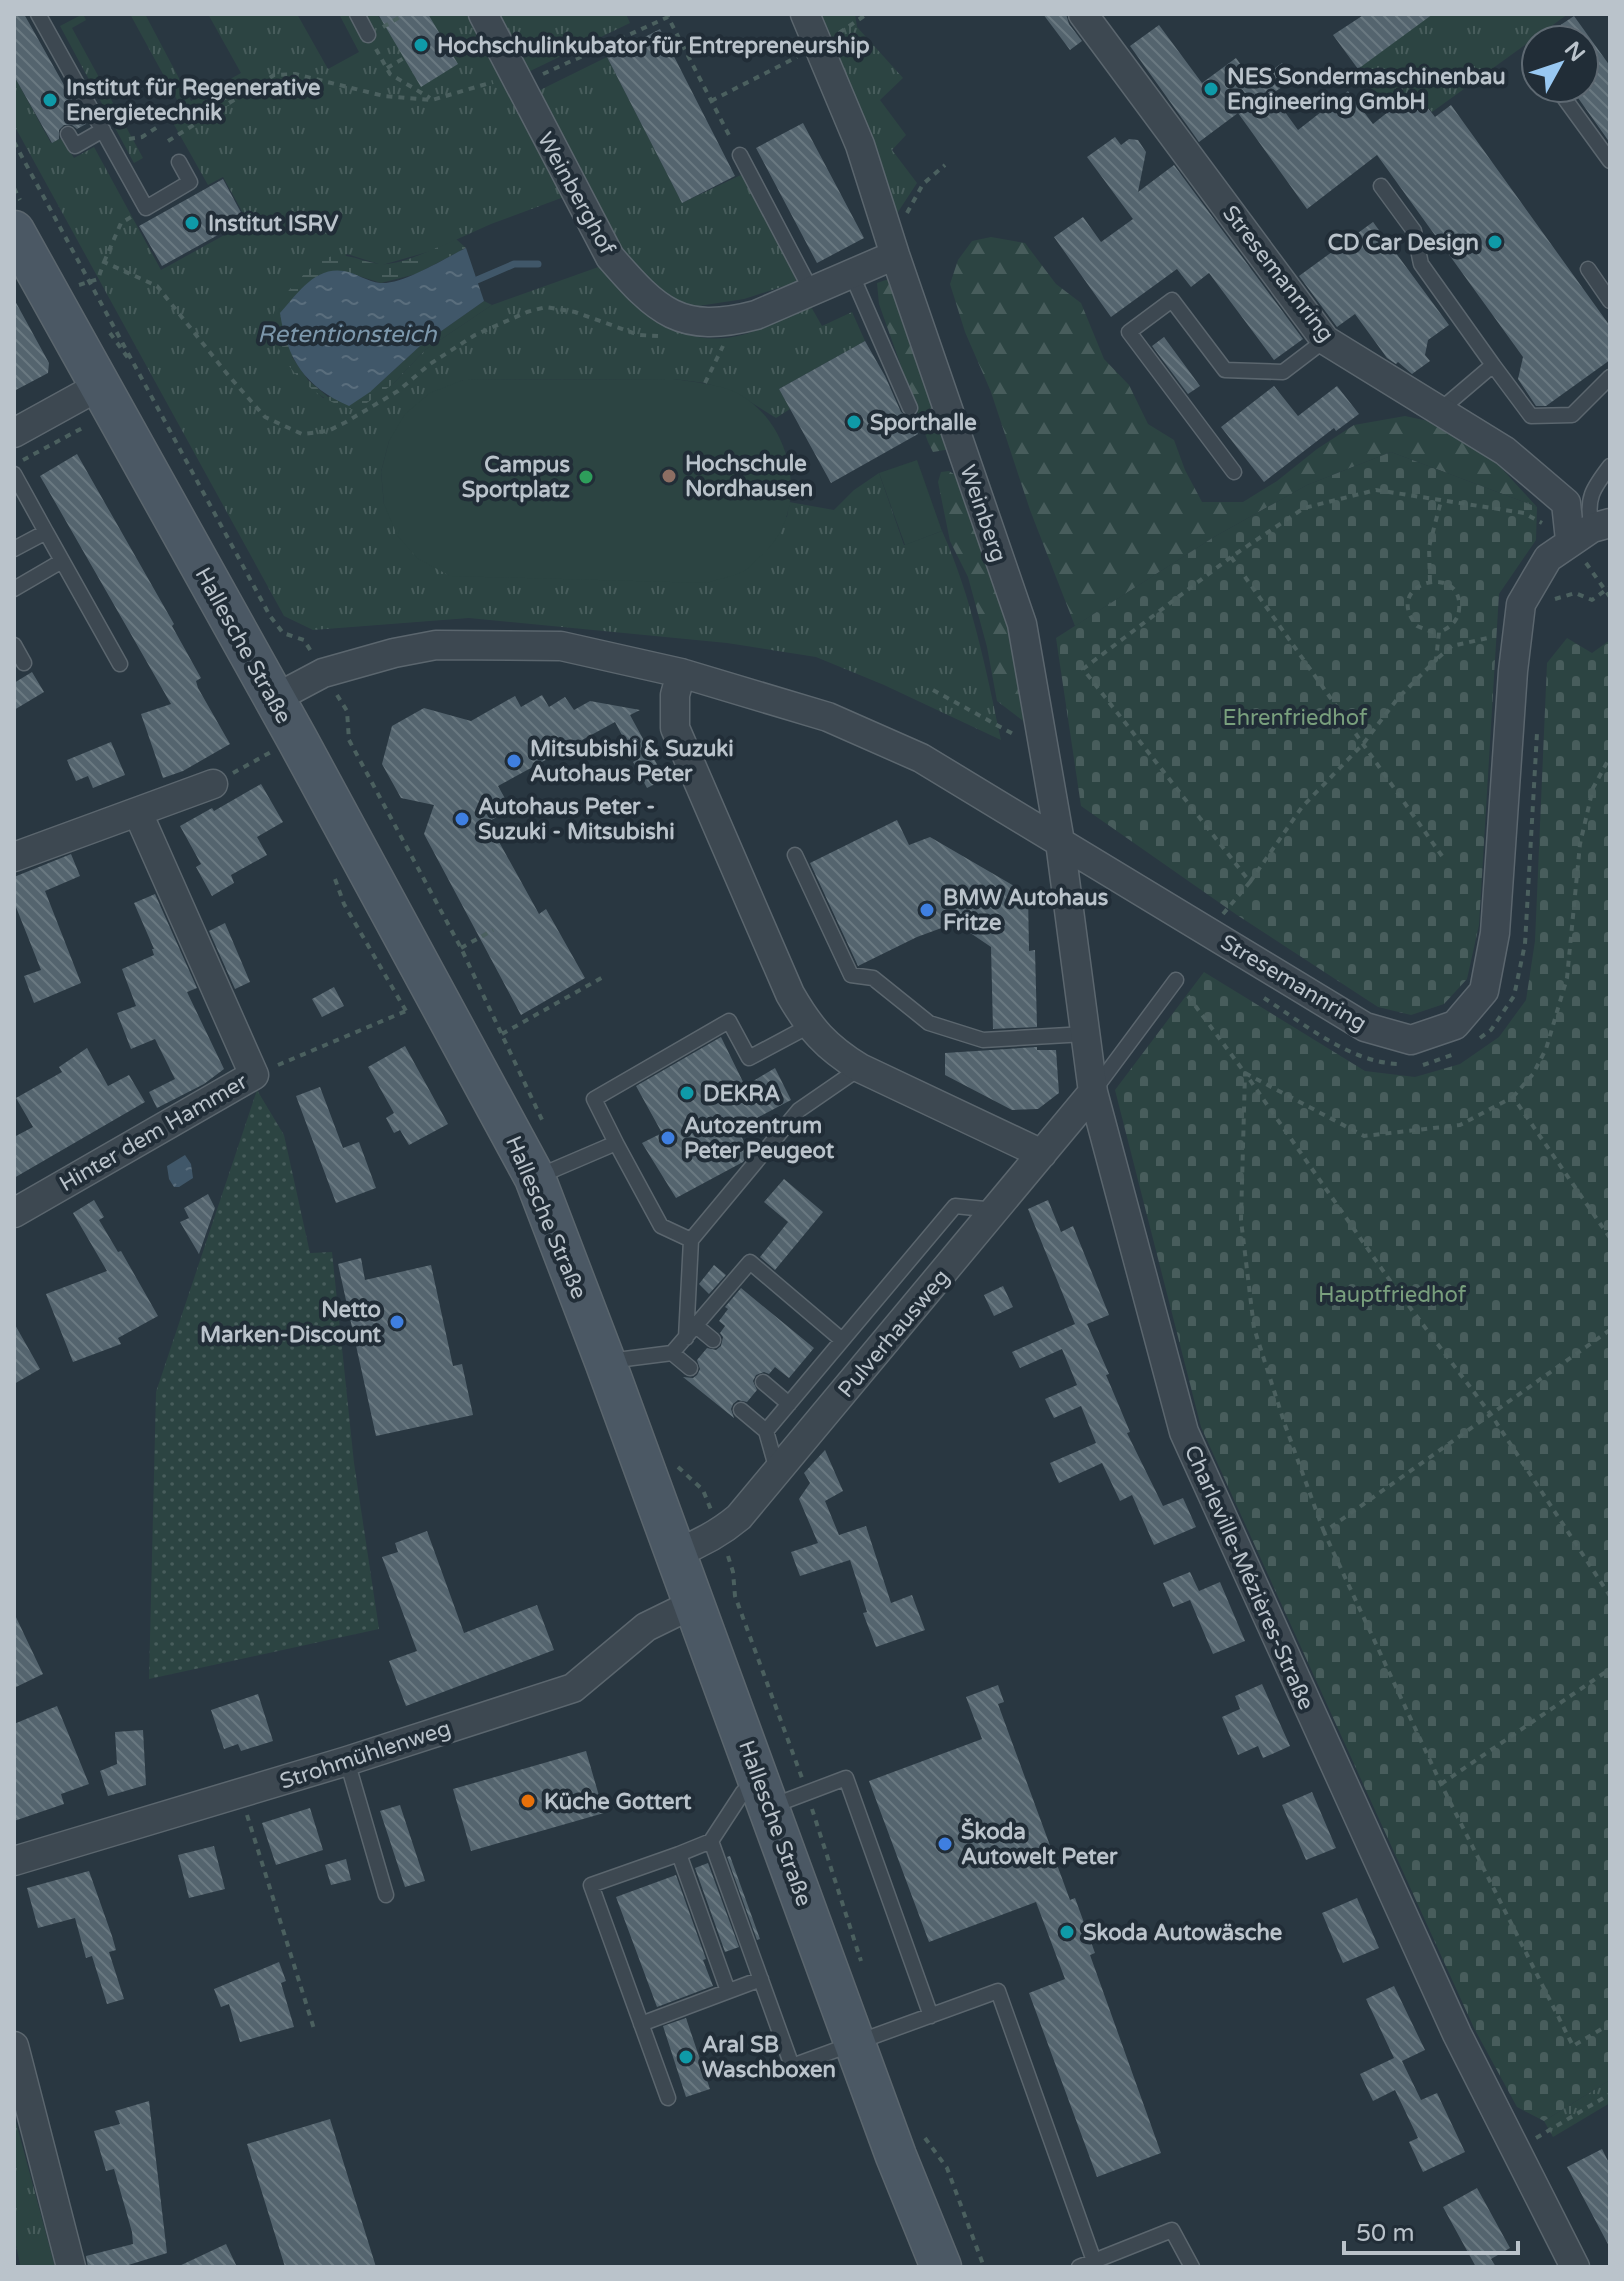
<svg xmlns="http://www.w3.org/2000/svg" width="1624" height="2281" font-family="'Varela Round',sans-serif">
<defs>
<pattern id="grass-tufts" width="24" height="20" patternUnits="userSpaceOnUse" patternTransform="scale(2)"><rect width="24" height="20" fill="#2c4442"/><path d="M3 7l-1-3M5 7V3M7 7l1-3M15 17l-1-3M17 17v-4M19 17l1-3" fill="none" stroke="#485d5c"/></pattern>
<pattern id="forest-firs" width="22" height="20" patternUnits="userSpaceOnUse" patternTransform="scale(2)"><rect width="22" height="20" fill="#2c4442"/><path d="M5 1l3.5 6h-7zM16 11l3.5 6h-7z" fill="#485d5c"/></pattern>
<pattern id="wetland-marsh" width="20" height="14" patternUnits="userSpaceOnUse" patternTransform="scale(2)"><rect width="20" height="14" fill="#2c4442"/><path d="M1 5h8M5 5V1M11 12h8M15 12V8" fill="none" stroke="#485d5c"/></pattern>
<pattern id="cemetery-stones" width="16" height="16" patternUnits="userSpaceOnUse" patternTransform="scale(2)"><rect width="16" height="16" fill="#2c4442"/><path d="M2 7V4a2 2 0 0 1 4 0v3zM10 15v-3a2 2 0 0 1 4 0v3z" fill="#485d5c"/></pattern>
<pattern id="garden-dots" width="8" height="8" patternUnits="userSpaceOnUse" patternTransform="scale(2)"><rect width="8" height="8" fill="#2c4442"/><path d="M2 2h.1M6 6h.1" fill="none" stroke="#485d5c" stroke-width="1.8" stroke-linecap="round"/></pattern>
<pattern id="water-ripples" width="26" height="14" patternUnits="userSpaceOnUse" patternTransform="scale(2)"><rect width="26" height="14" fill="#405769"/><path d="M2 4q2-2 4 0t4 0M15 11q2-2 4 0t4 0" fill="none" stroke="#5a6e7d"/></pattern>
<pattern id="building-back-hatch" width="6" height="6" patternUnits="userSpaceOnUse" patternTransform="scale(2)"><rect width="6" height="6" fill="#54646e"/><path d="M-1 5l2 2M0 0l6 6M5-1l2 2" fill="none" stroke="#6a7981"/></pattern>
</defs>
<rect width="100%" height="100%" fill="#293741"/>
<!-- grass -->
<path fill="url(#grass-tufts)" d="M83,14L86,20L72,28L143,158L134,163L60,26Z
M130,14H145L191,101L241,73L208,14H297L328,69L359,52L339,14H377L380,19L389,14H471L564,197L491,224L431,251L382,265L347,254L275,333L291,367L323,398L393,384L425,350L492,305L604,265C636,311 682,351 742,335C765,329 788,315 810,305L822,326L852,312L865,341L779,389L790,409L776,418L738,394L705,383L673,379L463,380L389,441L381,472L384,504L787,517L789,502L834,510L854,490L879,473L904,545L942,531C972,598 986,669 1001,740L884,685L816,657L727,643L469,618L313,630L284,616L14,125V76L51,143L62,138L74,158L94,147L161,270L248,222L223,177L208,185L168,114L181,107Z
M495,14H626L630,23L526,73Z
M812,14H855L857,27L903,78L880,100L906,135L892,150L917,183L894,218Z
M1411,14H1568L1432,112L1414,92L1387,113L1358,69Z
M607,57L682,203L745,173L797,282L744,299L679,309L626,262L536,92Z
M1610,2080V2103L1553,2137L1544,2121Z
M14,2115L55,2267H21L20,2264L14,2236Z"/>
<!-- forest -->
<path fill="url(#forest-firs)" d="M991,237L1025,243L1056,284L1081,303L1104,359L1129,385L1148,424L1174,440L1185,470L1202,502H1243L1277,481L1317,449L1354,425L1405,416L1447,425L1496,458L1504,471L1537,507L1391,452L1307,485L1214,537L1075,626L1030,510L991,392L965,332L950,284L958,260L972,241Z
M897,276L951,449L933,452L928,442L879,304L877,283Z
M949,471L957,476L1009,628L1031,727L997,701L987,647L968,577L950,541L938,482L941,472Z"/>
<!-- wetland -->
<path fill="url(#wetland-marsh)" d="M456,239L466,248L416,274L381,283L343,271L292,357L308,380L328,397L370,392L420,346L484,301L492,305L425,350L393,384L357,410C319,405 268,359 273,316C276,301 304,273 316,264C341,246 357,262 381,264C398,266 440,247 456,239Z"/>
<!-- cemetery -->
<path fill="url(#cemetery-stones)" d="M1391,452L1537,507L1536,540L1499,594L1479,925L1467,979L1444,1004L1411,1015L1378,1007L1237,915L1081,806L1056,638L1214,537L1307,485Z
M1567,638L1592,653L1610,640V2080L1544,2121L1517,2107L1474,2028L1201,1427L1115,1090L1204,972L1365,1071L1415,1077L1460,1064L1499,1037L1526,1000L1535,941L1547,663Z"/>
<!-- garden -->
<path fill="url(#garden-dots)" d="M257,1090L284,1135L310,1253L332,1252L354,1463L379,1629L149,1679L156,1392Z"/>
<!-- pitch -->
<path fill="#2c4442" d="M673,379C695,382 720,384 739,394C795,426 811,512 761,556C755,561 749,569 742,572C731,577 718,579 707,583L450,576L417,558L397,535L384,504L381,472L389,441L405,414L430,393L463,380Z
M917,460L942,531L905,545L879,473Z"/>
<!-- water -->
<path fill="url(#water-ripples)" d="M466,248L484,301L420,346L370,392L349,406C305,387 287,359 280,313C297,294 315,266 344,271C356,273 368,282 380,283C403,285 445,258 466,248Z
M185,1155L191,1164L193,1178L179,1187H174L169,1179L167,1166Z"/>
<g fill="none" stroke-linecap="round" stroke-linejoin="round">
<!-- stream -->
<path stroke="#405769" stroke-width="7" d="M477,280L514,264H538"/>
</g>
<!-- building -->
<path fill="url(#building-back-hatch)" d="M14,14H24L86,124L77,129L72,125H64L59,130V139L52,143L14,76Z
M378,14H428L458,64L421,87Z
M1043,14H1066L1069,24L1082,41L1070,50Z
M1365,14H1433L1358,69L1333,35Z
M1574,16L1610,66V143L1571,88H1584V40H1569L1559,26Z
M1159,25L1202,83L1236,58L1254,83L1282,63L1293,79L1272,94L1298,130L1348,91L1373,124L1414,91L1435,117L1451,105L1610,326V360L1546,406H1536L1518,379L1523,357L1377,155L1307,209L1238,113L1199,142L1130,46Z
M660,29L735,176L682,203L607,57Z
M803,123L864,238L817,263L756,148Z
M1115,137L1121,145L1129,139L1138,140L1146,152L1138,192L1174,165L1303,339L1274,360L1209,273L1191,287L1177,269L1111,317L1054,237L1083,217L1101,242L1133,219L1087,157Z
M223,179L245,220L162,266L139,226Z
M1373,222L1449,325L1428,340L1425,355L1430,361L1412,374L1398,362L1396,364L1387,358L1355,314L1337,327L1299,276Z
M14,299L49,363L48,373L14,391Z
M1164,337L1200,386L1188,394L1152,346Z
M865,341L885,376L901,412L909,418L918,434L831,483L779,389Z
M1274,386L1298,416L1337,386L1359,414L1336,431L1334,428L1264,482L1221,427Z
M77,454L174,624L172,626L201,678L196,681L198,688L230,744L183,771L163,778L141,714L171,704L40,476Z
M32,672L44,692L14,710V683Z
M542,695L549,707L565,697L574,710L590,701L640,710L630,715L665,779L647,788L633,762L643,755L635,760L615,722L498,786L511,809L488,822L539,914L546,909L585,978L521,1015L424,834L434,805L401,798L382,764L392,726L424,708L471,721L515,696L521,707Z
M111,742L125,775L93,788L88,776L76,781L67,760Z
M261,784L283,822L257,837L267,855L231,875L234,883L212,896L196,867L201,864L180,826L212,808L214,811Z
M897,820L909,845L930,837L1028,894L1029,951L1035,950L1037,1027L993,1029L991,947L960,926H947L917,937L858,966L810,863Z
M71,854L80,876L45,891L81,983L34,1003L24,976L41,970L14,902V877Z
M155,894L197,988L187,992L224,1069L204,1084L157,1108L149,1092L175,1079L155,1039L131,1049L117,1013L136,1006L122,969L154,955L152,949H154L134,903Z
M225,923L250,982L235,989L209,931Z
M334,987L344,1006L322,1017L312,999Z
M721,1037L745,1086L775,1068L791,1100L738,1128L749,1154L743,1162L676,1198L642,1143L662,1133L636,1086Z
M405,1046L448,1124L409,1145L400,1130L394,1133L386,1118L394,1113L368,1067Z
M1037,1047V1050H1056L1059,1093L1038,1109L1012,1110L945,1075V1053Z
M87,1048L108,1086L129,1075L145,1102L14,1178V1137L33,1127L16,1098L62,1072L59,1067Z
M320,1087L343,1148L359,1142L376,1188L336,1203L296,1096Z
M784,1179L823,1212L775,1270L760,1257L788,1222L764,1202Z
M208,1194L215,1208L199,1254L180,1222L189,1218L184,1208Z
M94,1200L104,1217L99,1220L118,1252L121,1251L158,1316L118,1338L121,1344L73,1362L46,1294L107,1271L73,1213Z
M1048,1200L1061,1232L1073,1226L1109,1315L1087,1324L1109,1374L1106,1375L1130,1432L1127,1433L1163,1506L1183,1498L1196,1527L1154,1545L1132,1495L1120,1501L1102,1463L1059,1483L1050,1463L1096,1443L1081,1406L1054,1418L1045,1399L1077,1385L1062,1349L1020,1368L1012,1352L1075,1324L1028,1209Z
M361,1258L365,1280L431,1265L453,1366L462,1364L473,1415L376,1436L338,1264Z
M714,1265L726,1275L709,1294L699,1284Z
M1003,1286L1013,1307L994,1316L984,1295Z
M741,1288L814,1348L789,1378L775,1367L769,1374L764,1372L756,1375L753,1381L757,1390L747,1402L738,1400L733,1404L731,1409L734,1418L683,1377L693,1378L697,1375L700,1369L697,1360L707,1348L716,1350L721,1346L723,1337L720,1333L725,1326L719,1321L728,1309L725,1307Z
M14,1323L40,1369L14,1384Z
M825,1450L843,1491L825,1501L839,1535L866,1526L891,1603L912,1595L925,1630L876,1647L863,1613L867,1612L850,1560L800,1576L791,1552L818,1543L799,1499L810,1483L804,1473Z
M427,1531L464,1633L537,1605L554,1650L406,1706L389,1661L417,1651L382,1557L398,1552L395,1543Z
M1190,1572L1199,1591L1220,1582L1245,1641L1213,1654L1190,1600L1173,1607L1163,1583Z
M14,1613L43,1674L14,1688Z
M1262,1684L1290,1746L1263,1758L1258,1746L1238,1755L1222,1717L1240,1709L1235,1696Z
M998,1685L1004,1702L998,1704L1070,1900L1075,1898L1095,1953L1090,1955L1161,2153L1097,2177L1029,1993L1065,1979L1036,1902L929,1942L869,1781L982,1739L966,1697Z
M258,1694L273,1741L241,1751L238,1744L224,1749L211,1710Z
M57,1706L89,1784L61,1794L64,1804L14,1821V1724Z
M143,1730L146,1785L108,1796L100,1771L117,1764L115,1732Z
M586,1751L604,1813L471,1851L453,1789Z
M1312,1792L1336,1848L1306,1860L1282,1805Z
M400,1805L425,1881L405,1887L380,1811Z
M310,1808L323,1850L276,1865L262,1823Z
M214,1846L225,1889L189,1898L178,1855Z
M730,1856L760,1939L757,1940L727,1857Z
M346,1859L351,1880L331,1885L325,1865Z
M708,1863L739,1947L725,1952L695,1868Z
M89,1871L112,1936L116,1950L109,1952L124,1999L107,2004L92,1956L86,1958L75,1918L38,1928L27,1888Z
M676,1875L706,1959L703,1960L713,1986L657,2007L616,1897Z
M1357,1898L1379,1948L1343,1963L1322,1913Z
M279,1962L286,1981L281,1983L294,2027L240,2042L229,2004L221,2007L214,1989Z
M1394,1986L1425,2050L1402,2061L1421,2100L1437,2093L1465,2152L1423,2172L1409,2142L1418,2138L1395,2090L1373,2101L1360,2074L1394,2058L1366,1999Z
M686,2018L710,2089L686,2097L663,2026Z
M149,2101L167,2253L122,2267H88L86,2256L133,2244L132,2232L114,2169L106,2171L94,2131L120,2124L115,2111Z
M330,2119L376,2267H285L247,2144Z
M1602,2149L1610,2165V2248L1567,2167Z
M1477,2188L1510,2248L1491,2259L1496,2267H1476L1443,2207Z
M226,2244L237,2267H177Z"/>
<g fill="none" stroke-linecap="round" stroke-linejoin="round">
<defs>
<path id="lane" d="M38,14L146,208L190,182L179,162
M357,14L368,35
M1557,88L1610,161
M68,134L75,146L103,130
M740,155L811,290
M1381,186L1414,231L1421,264L1493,365L1439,411
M1588,269L1610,301
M851,273L910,408
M1493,365L1531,416L1572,415L1610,377
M1234,472L1129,332L1172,300L1225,370L1283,372L1325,340
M14,474L46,532L14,549
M1592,528C1585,499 1593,488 1610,466
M46,532L120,664
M14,589L62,561
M14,645L24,663
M795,855L851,975L873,978L929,1023L983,1040L1085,1034
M1095,1089L1176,980
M616,1143L661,1226L691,1240
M539,1176L616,1143L594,1099L729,1021L749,1058L809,1026
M696,1326L713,1340
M686,1338L691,1240L799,1110L860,1068
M672,1353L690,1368
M609,1361L672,1353L750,1262L842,1340
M763,1382L789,1404
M741,1410L766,1431
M777,1470L766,1431L955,1206L995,1210
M347,1761L386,1895
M757,1785L743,1792L711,1841L792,2066L998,1991L1094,2261
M772,1806L846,1778L931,2016
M711,1841L679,1854L728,1991
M641,2024L761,1979
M668,2098L591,1885L679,1854
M1079,2267L1172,2230L1192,2267"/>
<path id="street" d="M483,14L610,257C657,311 680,335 756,315L895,255
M805,14L860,145L895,255L1022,624L1060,842L1093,1092L1184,1432L1457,2034L1575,2267
M1083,14L1325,340L1505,451L1566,503L1570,540
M14,433L101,385
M681,673L675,695V728L790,994C810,1029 826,1047 860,1068L1042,1154
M274,699L323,673L394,653L436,645L561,646L681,673L828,717L921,758L1365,1027L1411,1040L1455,1025L1484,991L1495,933L1513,671L1521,604L1548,558L1592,528L1610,523
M14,857L213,784
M14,1213L254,1075L138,813
M676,1553C700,1544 720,1533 739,1517L1093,1092
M14,1861L347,1761L573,1688L646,1627L695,1603
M14,2046L71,2267"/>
<path id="secondary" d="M14,231L297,739L535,1178L605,1361L896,2156L941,2267"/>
</defs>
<!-- lane casing -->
<use href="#lane" stroke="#5b666e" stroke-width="17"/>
<!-- street casing -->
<use href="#street" stroke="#5b666e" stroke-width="31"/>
<!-- secondary casing -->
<use href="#secondary" stroke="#5b666e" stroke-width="43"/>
<!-- path -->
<path stroke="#4b605f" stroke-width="4" stroke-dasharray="6 6" stroke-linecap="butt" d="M383,27L405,14
M839,33L867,14
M376,49L390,74L430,98
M387,68L404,58
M543,74L668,17L731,139
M217,84L228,106
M711,101L797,57
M129,139L142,137L159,126
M168,141L274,75L295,74L384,96L432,100L493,82
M14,142L270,616L283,633L304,640L312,653
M14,188L20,200
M907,213L923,184L945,165
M104,262L121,223L131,217
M79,285L98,279L104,262L157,286L228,375L265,417L302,434L328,431L346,422L398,391L430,364L475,335L527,312L546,307L575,312L639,335L658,336
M110,333L128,358
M705,383L723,346
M23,460L86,426
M1231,557L1442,856
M1586,563L1610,597
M1430,581L1429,547L1441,501
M1555,599L1575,593L1592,600L1610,587
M1438,658L1452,646L1492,637
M933,690L1015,735
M337,695L347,711L349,740L461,948L544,1124
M233,773L271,752
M335,879L344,904L406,1011
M1250,882L1302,807L1363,744L1398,698L1436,660L1439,632H1432L1417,626C1380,582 1465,561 1459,610C1458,621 1450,628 1439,632
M1223,914L1250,882L1083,669L1231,557L1304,508L1376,490L1524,513L1542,523
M461,948L493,930
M1188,996L1245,1073L1364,1136L1460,1125L1513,1097L1610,1238
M1264,998C1303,1023 1349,1062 1398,1064
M502,1034L603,977
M1480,1038L1491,1030L1514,996L1525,944L1537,733
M278,1065L406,1011
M1423,1065L1452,1055
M1513,1097L1533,1074L1546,1049L1567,978L1580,844L1593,788L1610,757
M1610,1330L1324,1532L1441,1784L1573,2046L1610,2024
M678,1467L703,1490L711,1510
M1324,1532L1285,1425L1254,1328L1241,1220L1245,1073L1393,1285L1492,1416L1610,1596
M728,1556L733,1572L735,1596L802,1778
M1441,1784L1610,1669
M812,1809L861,1961
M247,1815L315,2032
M925,2138L947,2168L984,2267
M1536,2138L1610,2094"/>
<!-- lane -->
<use href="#lane" stroke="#3d4851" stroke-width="14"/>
<!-- street -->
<use href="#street" stroke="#3d4851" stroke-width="28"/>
<!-- secondary -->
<use href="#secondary" stroke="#4b5864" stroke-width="40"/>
</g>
<!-- markers -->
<g fill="#0f9aa8" stroke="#212d37" stroke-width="3">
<circle cx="421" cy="45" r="8"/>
<circle cx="1211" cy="89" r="8"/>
<circle cx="50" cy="100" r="8"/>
<circle cx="192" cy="223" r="8"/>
<circle cx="1495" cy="242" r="8"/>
<circle cx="854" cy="422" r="8"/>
<circle cx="687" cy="1093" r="8"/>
<circle cx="1067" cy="1932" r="8"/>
<circle cx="686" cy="2057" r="8"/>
</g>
<circle fill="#8d6e63" stroke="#212d37" stroke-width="3" cx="669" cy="476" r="8"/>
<circle fill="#2e9e5b" stroke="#212d37" stroke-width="3" cx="586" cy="477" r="8"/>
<g fill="#3f7fe0" stroke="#212d37" stroke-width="3">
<circle cx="514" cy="761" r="8"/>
<circle cx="462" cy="819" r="8"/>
<circle cx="927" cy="910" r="8"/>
<circle cx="668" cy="1138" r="8"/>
<circle cx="397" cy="1322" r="8"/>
<circle cx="945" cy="1844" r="8"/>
</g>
<circle fill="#e8710a" stroke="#212d37" stroke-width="3" cx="528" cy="1801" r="8"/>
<g text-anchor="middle" stroke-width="8" stroke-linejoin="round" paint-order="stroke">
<!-- poi labels -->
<g font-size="22" font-weight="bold" fill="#bac3cb" stroke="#212d37" text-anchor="start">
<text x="437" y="53">Hochschulinkubator für Entrepreneurship</text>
<text x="1227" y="84">NES Sondermaschinenbau<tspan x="1227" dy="25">Engineering GmbH</tspan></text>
<text x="66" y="95">Institut für Regenerative<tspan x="66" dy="25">Energietechnik</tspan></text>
<text x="208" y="231">Institut ISRV</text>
<text x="1479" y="250" text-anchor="end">CD Car Design</text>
<text x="870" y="430">Sporthalle</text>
<text x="685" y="471">Hochschule<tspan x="685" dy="25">Nordhausen</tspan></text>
<text x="570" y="472" text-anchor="end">Campus<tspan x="570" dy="25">Sportplatz</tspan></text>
<text x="530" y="756">Mitsubishi &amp; Suzuki<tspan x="530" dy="25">Autohaus Peter</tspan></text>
<text x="478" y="814">Autohaus Peter -<tspan x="478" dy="25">Suzuki - Mitsubishi</tspan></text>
<text x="943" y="905">BMW Autohaus<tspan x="943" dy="25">Fritze</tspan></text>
<text x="703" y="1101">DEKRA</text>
<text x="684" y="1133">Autozentrum<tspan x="684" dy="25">Peter Peugeot</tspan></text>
<text x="381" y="1317" text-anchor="end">Netto<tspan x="381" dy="25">Marken-Discount</tspan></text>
<text x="544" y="1809">Küche Gottert</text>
<text x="961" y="1839">Škoda<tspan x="961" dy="25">Autowelt Peter</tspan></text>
<text x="1083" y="1940">Skoda Autowäsche</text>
<text x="702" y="2052">Aral SB<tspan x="702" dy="25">Waschboxen</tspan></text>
</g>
<!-- street labels -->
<g font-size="22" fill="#bac3cb" stroke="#212d37">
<text transform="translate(577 193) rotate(61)" y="8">Weinberghof</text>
<text transform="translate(1279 273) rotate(52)" y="8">Stresemannring</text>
<text transform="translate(984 513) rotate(71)" y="8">Weinberg</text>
<text transform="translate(244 645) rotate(61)" y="8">Hallesche Straße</text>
<text transform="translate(1294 982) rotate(31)" y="8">Stresemannring</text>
<text transform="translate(153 1132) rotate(-30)" y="8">Hinter dem Hammer</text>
<text transform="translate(547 1217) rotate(67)" y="8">Hallesche Straße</text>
<text transform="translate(893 1333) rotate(-50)" y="8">Pulverhausweg</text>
<text transform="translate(1250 1577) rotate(66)" y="8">Charleville-Mézières-Straße</text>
<text transform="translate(365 1754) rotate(-18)" y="8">Strohmühlenweg</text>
<text transform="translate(776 1823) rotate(70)" y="8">Hallesche Straße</text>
</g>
<!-- park labels -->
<g font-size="22" fill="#799f7d" stroke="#212d37">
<text x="1295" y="725">Ehrenfriedhof</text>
<text x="1392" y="1302">Hauptfriedhof</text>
</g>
<!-- water labels -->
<g font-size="24" font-style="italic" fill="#7c97ab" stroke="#212d37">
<text x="347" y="342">Retentionsteich</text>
</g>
</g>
<!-- border -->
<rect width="1624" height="2281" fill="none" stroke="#bac3cb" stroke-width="32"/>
<!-- north arrow -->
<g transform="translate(1560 64) rotate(50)"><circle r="38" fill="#212d37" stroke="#5e6972" stroke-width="2"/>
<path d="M0-6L14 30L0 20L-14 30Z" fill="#98c8f2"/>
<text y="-12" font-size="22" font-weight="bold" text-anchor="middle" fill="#bac3cb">N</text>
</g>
<!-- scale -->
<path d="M1344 2241v12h174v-12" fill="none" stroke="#bac3cb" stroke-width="4"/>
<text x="1356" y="2241" font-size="24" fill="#bac3cb" stroke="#212d37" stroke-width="6" paint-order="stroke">50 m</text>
</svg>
